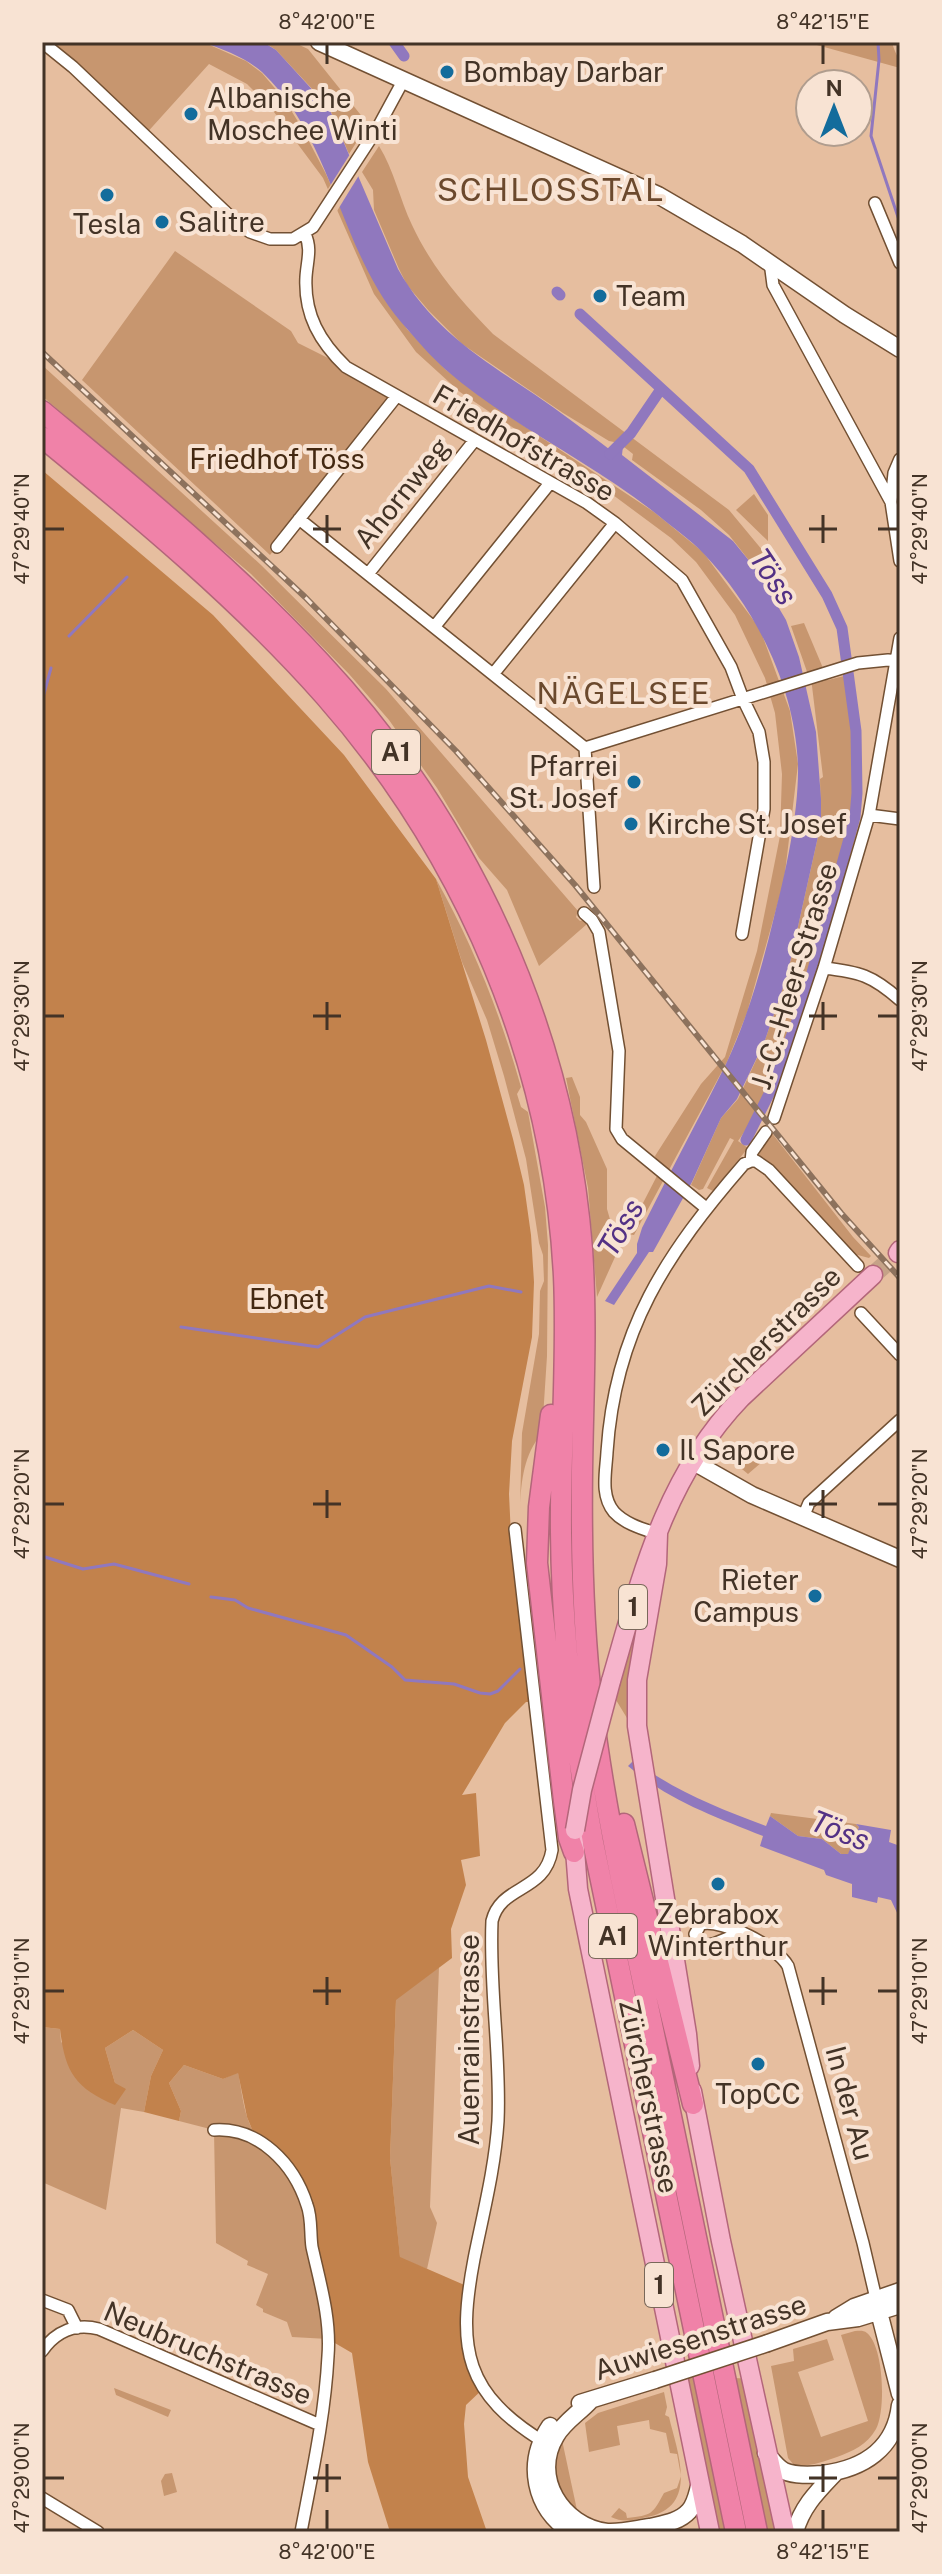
<svg xmlns="http://www.w3.org/2000/svg" width="942" height="2574" font-family="'Public Sans',sans-serif">
<rect width="100%" height="100%" fill="#e6be9f"/>
<!-- green -->
<path fill="#c7966f" d="M42,42H203L246,61L262,73L284,99L302,128L326,174L369,272L407,329L446,370L509,416L654,512L703,552L760,629L790,711L798,764L784,881L747,1013L727,1062L634,1235L627,1234L660,1170L655,1156L701,1084L725,1057L757,951L780,836L782,774L775,713L765,678L735,615L696,562L671,538L613,495L460,392L416,352L374,294L323,178L271,108L247,84L209,64L144,136Z
M264,42H293L308,49L368,124L349,154L329,107L276,50Z
M806,42H892C894,52 900,58 900,68Z
M379,146C394,170 400,200 412,225C432,268 461,301 493,334L729,510L763,551L755,568L729,535L701,510L632,460L633,454L619,443L609,441L563,413L462,344L429,311L407,285L399,269L374,210L373,190L362,172Z
M175,251L291,331L298,343L346,367L396,397L270,555L82,380Z
M42,365L261,565L386,689L578,911L576,917L580,921L586,919L587,924L539,966L507,890L479,858L437,788L389,720L349,674L251,574L42,396Z
M754,494L768,515V541L736,510Z
M804,623L828,680L844,676L851,725L854,793L848,828L826,900L802,1002L761,1108L738,1141L748,1148L713,1191L707,1188L734,1140L730,1138L703,1189L699,1190L691,1185L721,1118L738,1099L764,1043L787,976L821,823L820,779L823,777L812,686L791,626Z
M436,879C473,945 500,1013 521,1087L517,1094L521,1107L528,1112L545,1207L548,1245L547,1356L542,1433C524,1454 521,1481 520,1508L522,1433L539,1334L540,1291L544,1281L543,1255L539,1243L526,1159L504,1076L487,1020L462,962Z
M572,1077L580,1097V1115L586,1122L607,1169V1209L616,1240L615,1257L597,1297L588,1188L566,1078Z
M771,1132L853,1237L871,1256L869,1258L854,1254L760,1158L757,1152Z
M744,1444L762,1462L748,1474L731,1460Z
M654,1546L630,1723L616,1700L617,1683Z
M771,1813L856,1824L859,1827L848,1855L841,1854L822,1839L798,1836L770,1816Z
M439,1967L430,2207L437,2223L427,2269L400,2258L390,2158L396,1999Z
M42,2027L60,2029L61,2042L115,2083L105,2048L133,2030L163,2050L151,2076L144,2112L121,2108L106,2210L42,2182Z
M184,2065L223,2079L238,2072C243,2096 244,2130 266,2145L307,2204L328,2339L292,2337L287,2322L263,2312V2309L256,2305L268,2274L247,2265L248,2261L216,2243L214,2130L179,2121L181,2111L169,2083Z
M855,2331C860,2331 863,2330 867,2333C884,2347 886,2410 876,2429C867,2445 853,2451 837,2457C823,2462 809,2467 794,2465L788,2458L771,2366L794,2361L793,2349L827,2339L834,2360L798,2372L821,2437L868,2421L841,2335Z
M677,2374L750,2379L785,2532H710Z
M114,2388L171,2410L168,2417L116,2395Z
M664,2392L667,2407L665,2415L669,2417C677,2451 700,2507 647,2517C634,2520 623,2523 611,2517L619,2508L626,2513L627,2518C652,2515 652,2515 664,2493L677,2488L681,2476L677,2454L670,2453L666,2433L650,2429L649,2420L617,2426L620,2445L589,2452L585,2423L598,2413Z
M562,2440L577,2510L576,2511C554,2486 551,2471 562,2440Z
M172,2473L177,2492L164,2496L161,2481L165,2474Z"/>
<!-- forest -->
<path fill="#c2824c" d="M42,470L213,615L344,755L436,879L486,1040L513,1139L524,1185L531,1235L534,1282L532,1337L512,1441L509,1494L511,1536L535,1702H526L505,1723L462,1795L476,1793L480,1856L461,1860L466,1885L451,1929L452,1958L396,2000L390,2158L400,2257L469,2287L465,2314L484,2388L466,2405L464,2424L468,2477L487,2532H390L368,2462L352,2353L328,2339L322,2280L297,2183L256,2139L247,2117L238,2073L223,2079L184,2065L169,2083L181,2111L179,2121L144,2112L151,2076L163,2050L133,2030L105,2048L115,2083L126,2089L115,2105C75,2088 65,2072 60,2029L42,2027Z"/>
<!-- water -->
<path fill="#9078be" d="M203,42H263L276,50L329,108L398,269C431,328 480,358 534,394C559,411 584,430 609,449L619,443L623,446L622,455L733,541L755,568L786,620L799,657L816,732L821,799V823L787,976L764,1043L737,1099L721,1118L692,1182L653,1252H649L614,1305L605,1301L637,1253V1244L642,1228C669,1173 699,1119 726,1064C748,1017 762,967 774,917C786,872 799,811 798,765C795,687 756,609 704,554C691,540 673,528 659,516C592,462 511,426 446,370C430,356 415,338 401,322C339,249 333,139 262,72C245,57 224,50 203,42Z
M634,1760C674,1791 718,1808 766,1826L770,1816L798,1836L822,1839L841,1854H848L859,1827L856,1824L891,1830L889,1842L900,1846V1919L891,1900L878,1897L877,1903L852,1897V1884L826,1875L824,1870L760,1846L763,1836C715,1817 668,1800 628,1766Z"/>
<!-- pier -->
<path fill="#e6be9f" d="M352,151L361,172L337,211L328,189Z"/>
<g fill="none" stroke-linecap="round" stroke-linejoin="round">
<!-- stream -->
<path stroke="#9078be" stroke-width="3" d="M878,42L879,60L871,136L900,223
M69,636L127,577
M42,701L51,668
M181,1327L318,1347L365,1317L489,1286L521,1292
M42,1556L83,1569L114,1564L189,1584
M211,1597L235,1600L248,1608L346,1635L392,1667L405,1680L454,1684L480,1693L490,1694L498,1691L520,1669"/>
<!-- canal -->
<path stroke="#9078be" stroke-width="11" d="M394,42L404,56
M557,292L560,295
M580,314L749,469L827,595L842,628L856,731L857,793L855,817L804,1002L773,1086L746,1140
M610,454L631,433L661,389"/>
<!-- primary-tunnel -->
<path stroke="#c5a287" stroke-width="18" stroke-dasharray="18 9" stroke-linecap="butt" d="M873,1275L898,1253"/>
<defs>
<path id="street" d="M42,42L73,67L234,220L250,232L270,239H293L313,227L377,129L403,81
M875,203L900,263
M305,234C312,249 307,261 306,277C304,315 320,342 346,367L587,503L615,523L682,580L731,667L743,699L759,732L764,762V809L742,934
M770,262L773,285L891,502L900,561
M891,502L894,473L900,459
M299,519L585,748L594,887
M277,547L396,397
M368,574L474,441
M435,626L550,483
M494,673L615,523
M585,748L858,663L888,660L900,661
M869,815L900,819
M584,913L592,920L599,932L619,1051L616,1129L622,1139L706,1208
M824,968C859,972 872,975 900,1000
M774,1118L824,968L869,815L900,638
M751,1161H756L769,1170L858,1266
M861,1313L900,1355
M803,1517L809,1503L900,1420
M515,1529L552,1850C545,1893 501,1884 492,1921C489,1988 501,2055 498,2121C495,2168 483,2214 474,2259C457,2349 464,2394 547,2444
M658,1534C643,1529 625,1524 614,1512C600,1495 606,1472 607,1452C615,1330 666,1254 744,1164L751,1161L752,1152L766,1132
M740,1933L711,1945L700,1943L695,1934L701,1924C723,1919 777,1946 788,1966L863,2243L877,2303
M214,2130C259,2127 294,2164 307,2205C312,2218 310,2233 312,2247C320,2283 331,2319 328,2356C325,2415 312,2474 301,2532
M42,2300L68,2310L77,2328
M42,2351C56,2331 76,2323 99,2329L320,2425
M42,2498L98,2532"/>
<path id="secondary" d="M319,42L658,195L742,244L845,315L900,349
M692,1461L752,1495L900,1559
M879,2312L900,2394
M836,2318L854,2307L900,2291
M768,2343L827,2322L858,2318L900,2305
M590,2401C579,2413 564,2422 556,2436C531,2477 562,2526 607,2532C621,2533 636,2529 650,2527C663,2524 679,2522 689,2511C696,2503 697,2493 700,2483
M580,2403L655,2380
M550,2426C525,2463 534,2508 571,2532
M766,2453C772,2460 777,2467 784,2471C795,2476 810,2475 822,2474C863,2469 895,2449 900,2405
M795,2532C802,2506 818,2491 836,2472"/>
<path id="primary" d="M898,1253L900,1250
M658,1534L657,1564L637,1680V1726L687,2034L690,2066
M611,1681C641,1578 664,1478 741,1398L873,1275
M574,1837L578,1889L710,2532
M692,2091L721,2241L785,2532"/>
<path id="highway" d="M42,411C138,491 235,570 320,662C470,823 565,1029 582,1249C587,1323 583,1397 582,1471C581,1550 583,1628 592,1705C605,1817 632,1928 655,2039C689,2203 723,2368 757,2532
M42,437C141,518 240,600 325,696C467,857 553,1062 564,1276C568,1362 560,1447 561,1532C562,1637 574,1740 593,1842L736,2532
M551,1415L539,1507L537,1563L564,1801L569,1838L574,1852
M624,1824L693,2104"/>
</defs>
<!-- street casing -->
<use href="#street" stroke="#725033" stroke-width="14"/>
<!-- secondary casing -->
<use href="#secondary" stroke="#725033" stroke-width="19"/>
<!-- primary casing -->
<use href="#primary" stroke="#b3667a" stroke-width="21"/>
<!-- highway casing -->
<use href="#highway" stroke="#b3667a" stroke-width="23"/>
<!-- street -->
<use href="#street" stroke="#fff" stroke-width="11"/>
<!-- secondary -->
<use href="#secondary" stroke="#fff" stroke-width="16"/>
<!-- primary -->
<use href="#primary" stroke="#f6b4cb" stroke-width="18"/>
<!-- highway -->
<use href="#highway" stroke="#f082a8" stroke-width="20"/>
<defs>
<path id="rail" d="M42,352L305,597L456,751L575,885L841,1213L900,1278"/>
</defs>
<!-- rail casing -->
<use href="#rail" stroke="#8d725d" stroke-width="6"/>
<!-- rail -->
<use href="#rail" stroke="#f8e3d3" stroke-width="3" stroke-dasharray="9" stroke-linecap="butt"/>
<defs>
<path id="secondary-bridge" d="M655,2380L768,2343"/>
<path id="primary-bridge" d="M575,1830L582,1790L611,1681"/>
</defs>
<!-- secondary-bridge casing -->
<use href="#secondary-bridge" stroke="#725033" stroke-width="19" stroke-linecap="butt"/>
<!-- primary-bridge casing -->
<use href="#primary-bridge" stroke="#b3667a" stroke-width="21" stroke-linecap="butt"/>
<!-- secondary-bridge -->
<use href="#secondary-bridge" stroke="#fff" stroke-width="16"/>
<!-- primary-bridge -->
<use href="#primary-bridge" stroke="#f6b4cb" stroke-width="18"/>
</g>
<!-- ticks -->
<path fill="none" stroke="#433326" stroke-width="3" d="M327,44V64M823,44V64M327,515V543M823,515V543M44,529H64M313,529H341M809,529H837M878,529H898M327,1002V1030M823,1002V1030M44,1016H64M313,1016H341M809,1016H837M878,1016H898M327,1490V1518M823,1490V1518M44,1504H64M313,1504H341M809,1504H837M878,1504H898M327,1977V2005M823,1977V2005M44,1991H64M313,1991H341M809,1991H837M878,1991H898M327,2464V2492M823,2464V2492M44,2478H64M313,2478H341M809,2478H837M878,2478H898M327,2510V2530M823,2510V2530"/>
<!-- markers -->
<g fill="#136c9c" stroke="#f8e3d3" stroke-width="3">
<circle cx="447" cy="72" r="8"/>
<circle cx="191" cy="114" r="8"/>
<circle cx="107" cy="195" r="8"/>
<circle cx="162" cy="222" r="8"/>
<circle cx="600" cy="296" r="8"/>
<circle cx="634" cy="782" r="8"/>
<circle cx="631" cy="824" r="8"/>
<circle cx="663" cy="1450" r="8"/>
<circle cx="815" cy="1596" r="8"/>
<circle cx="718" cy="1884" r="8"/>
<circle cx="758" cy="2064" r="8"/>
</g>
<g text-anchor="middle" stroke-width="8" stroke-linejoin="round" paint-order="stroke">
<!-- shield labels -->
<g fill="#f8e3d3" stroke="#79685a" stroke-width="2">
<rect x="372" y="730" width="48" height="44" rx="6"/>
<rect x="619" y="1585" width="28" height="44" rx="6"/>
<rect x="589" y="1914" width="48" height="44" rx="6"/>
<rect x="645" y="2263" width="28" height="44" rx="6"/>
</g>
<g font-size="26" font-weight="bold" fill="#433326">
<text x="396" y="761">A1</text>
<text x="633" y="1616">1</text>
<text x="613" y="1945">A1</text>
<text x="659" y="2294">1</text>
</g>
<!-- poi labels -->
<g font-size="28" fill="#433326" stroke="#f8e3d3" text-anchor="start">
<text x="463" y="82">Bombay Darbar</text>
<text x="207" y="108">Albanische<tspan x="207" dy="32">Moschee Winti</tspan></text>
<text x="178" y="232">Salitre</text>
<text x="107" y="234" text-anchor="middle">Tesla</text>
<text x="616" y="306">Team</text>
<text x="618" y="776" text-anchor="end">Pfarrei<tspan x="618" dy="32">St. Josef</tspan></text>
<text x="647" y="834">Kirche St. Josef</text>
<text x="679" y="1460">Il Sapore</text>
<text x="799" y="1590" text-anchor="end">Rieter<tspan x="799" dy="32">Campus</tspan></text>
<text x="718" y="1924" text-anchor="middle">Zebrabox<tspan x="718" dy="32">Winterthur</tspan></text>
<text x="758" y="2104" text-anchor="middle">TopCC</text>
</g>
<!-- street labels -->
<g font-size="28" fill="#433326" stroke="#f8e3d3">
<text transform="translate(524 443) rotate(30)" y="10">Friedhofstrasse</text>
<text transform="translate(402 493) rotate(-51)" y="10">Ahornweg</text>
<text transform="translate(794 976) rotate(-73)" y="10">J.-C.-Heer-Strasse</text>
<text transform="translate(766 1341) rotate(-45)" y="10">Zürcherstrasse</text>
<text transform="translate(469 2040) rotate(-90)" y="10">Auenrainstrasse</text>
<text transform="translate(649 2096) rotate(78)" y="10">Zürcherstrasse</text>
<text transform="translate(850 2103) rotate(75)" y="10">In der Au</text>
<text transform="translate(700 2337) rotate(-18)" y="10">Auwiesenstrasse</text>
<text transform="translate(208 2353) rotate(23)" y="10">Neubruchstrasse</text>
</g>
<!-- park labels -->
<g font-size="28" fill="#432811" stroke="#f8e3d3">
<text x="277" y="469">Friedhof Töss</text>
<text x="287" y="1309">Ebnet</text>
</g>
<!-- water labels -->
<g font-size="30" font-style="italic" fill="#533185" stroke="#f8e3d3">
<text transform="translate(773 577) rotate(56)" y="10">Töss</text>
<text transform="translate(621 1228) rotate(-60)" y="10">Töss</text>
<text transform="translate(840 1831) rotate(22)" y="10">Töss</text>
</g>
<!-- neighbourhood labels -->
<g font-size="30" letter-spacing="2" fill="#6b492d" stroke="#f8e3d3">
<text x="624" y="704">NÄGELSEE</text>
</g>
<!-- quarter labels -->
<g font-size="32" letter-spacing="2" fill="#6b492d" stroke="#f8e3d3">
<text x="551" y="201">SCHLOSSTAL</text>
</g>
</g>
<!-- border -->
<rect width="942" height="2574" fill="none" stroke="#f8e3d3" stroke-width="88"/>
<!-- north arrow -->
<g transform="translate(834 108)"><circle r="38" fill="#f8e3d3" stroke="#b09d8e" stroke-width="2"/>
<path d="M0-6L14 30L0 20L-14 30Z" fill="#136c9c"/>
<text y="-12" font-size="22" font-weight="bold" text-anchor="middle" fill="#433326">N</text>
</g>
<rect x="44" y="44" width="854" height="2486" fill="none" stroke="#433326" stroke-width="3"/>
<g font-size="20" text-anchor="middle" fill="#433326">
<text x="327" y="29">8°42'00"E</text>
<text x="823" y="29">8°42'15"E</text>
<text transform="translate(22 529) rotate(-90)" y="7">47°29'40"N</text>
<text transform="translate(920 529) rotate(-90)" y="7">47°29'40"N</text>
<text transform="translate(22 1016) rotate(-90)" y="7">47°29'30"N</text>
<text transform="translate(920 1016) rotate(-90)" y="7">47°29'30"N</text>
<text transform="translate(22 1504) rotate(-90)" y="7">47°29'20"N</text>
<text transform="translate(920 1504) rotate(-90)" y="7">47°29'20"N</text>
<text transform="translate(22 1991) rotate(-90)" y="7">47°29'10"N</text>
<text transform="translate(920 1991) rotate(-90)" y="7">47°29'10"N</text>
<text transform="translate(22 2478) rotate(-90)" y="7">47°29'00"N</text>
<text transform="translate(920 2478) rotate(-90)" y="7">47°29'00"N</text>
<text x="327" y="2559">8°42'00"E</text>
<text x="823" y="2559">8°42'15"E</text>
</g>
</svg>
